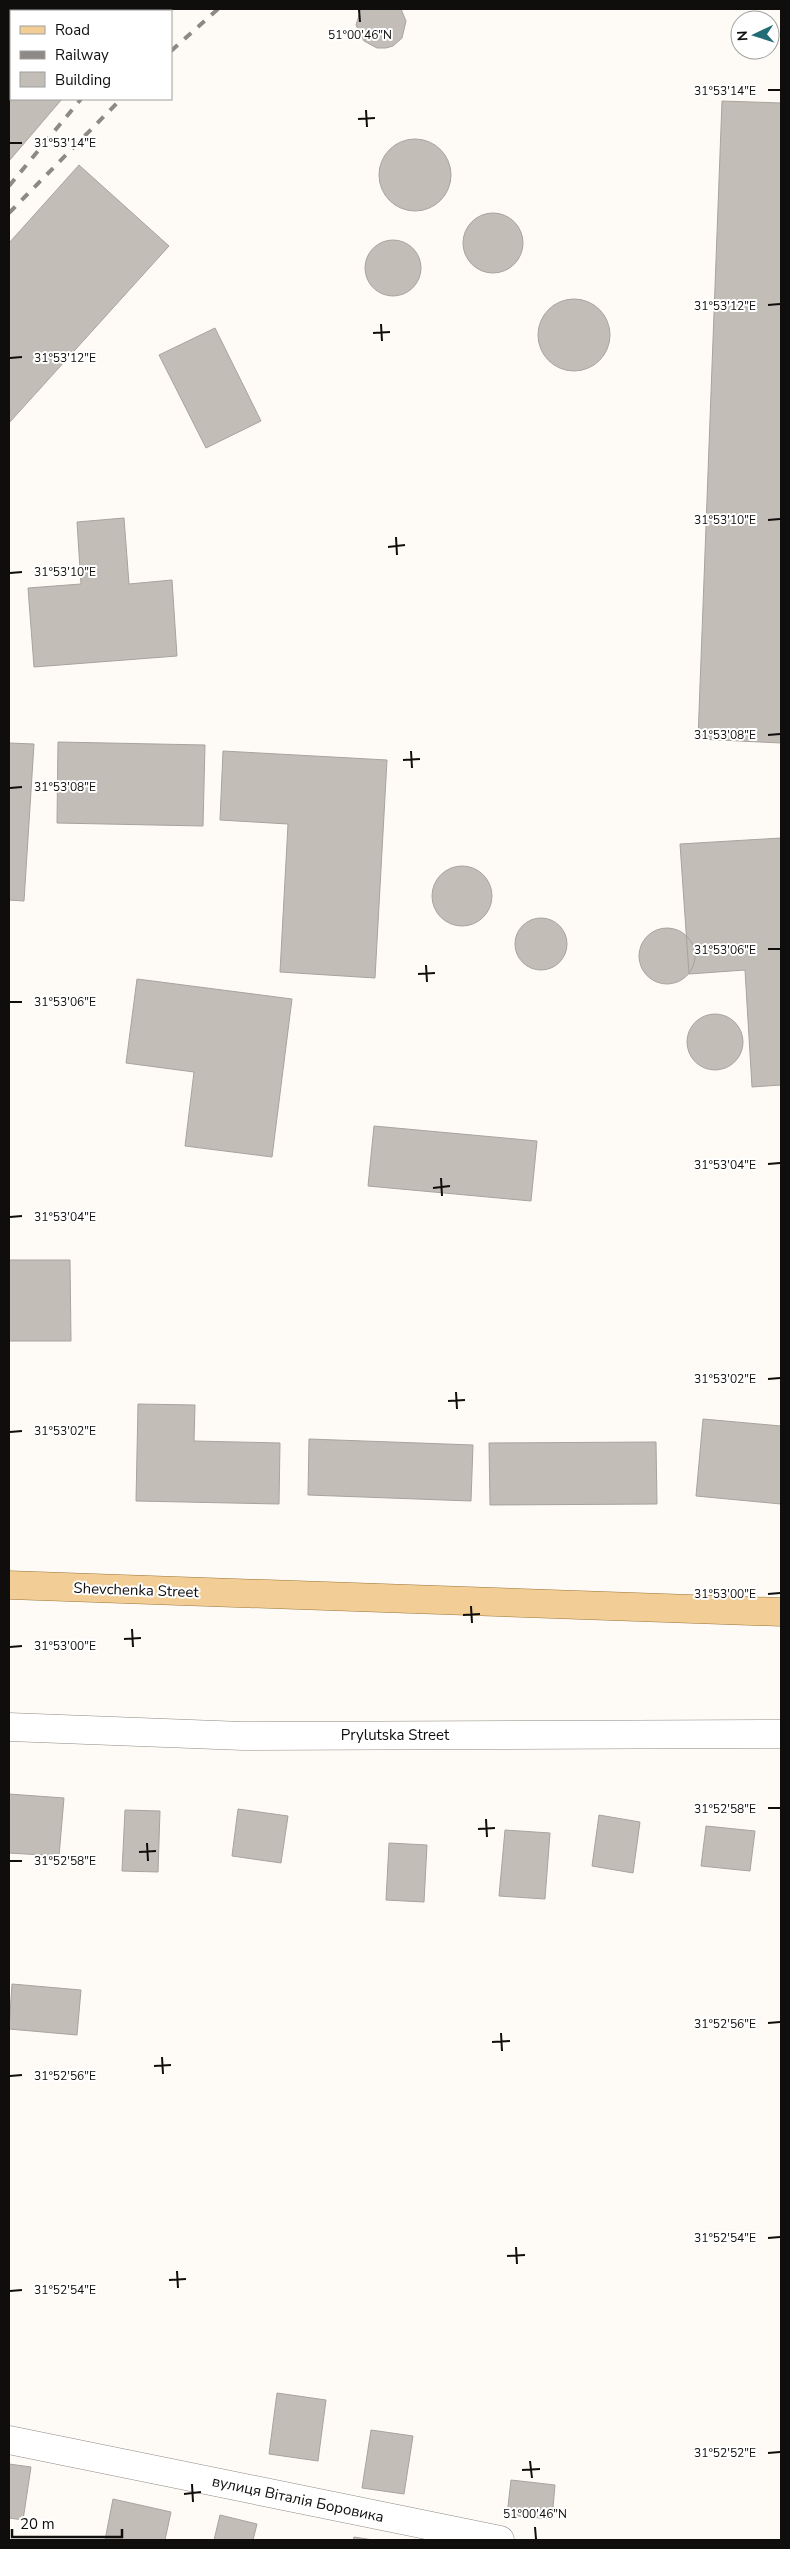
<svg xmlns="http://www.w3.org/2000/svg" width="790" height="2549" font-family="'Nunito Sans',sans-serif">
<rect width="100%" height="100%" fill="#fefaf5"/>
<!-- building -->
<path fill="#c2bdb7" stroke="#a8a39d" d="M19,9H140L138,11H17Z
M361,9H401L406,21L402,38L393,46L386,48H377L364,41L356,25Z
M11,18V99H62L9,161V21Z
M722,101L781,103V743L698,739Z
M379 175a36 36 0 1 1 72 0a36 36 0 1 1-72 0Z
M79,165L169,246L9,423V243Z
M463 243a30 30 0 1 1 60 0a30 30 0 1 1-60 0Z
M365 268a28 28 0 1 1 56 0a28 28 0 1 1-56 0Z
M538 335a36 36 0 1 1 72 0a36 36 0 1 1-72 0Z
M215,328L261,421L206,448L159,355Z
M124,518L129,584L172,580L177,656L34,667L28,588L81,584L77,522Z
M58,742L205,745L203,826L57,823Z
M9,743L34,744L24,901L9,900Z
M223,751L387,760L375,978L280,972L288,824L220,820Z
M781,838V1085L752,1087L745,970L689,974L680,844Z
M432 896a30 30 0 1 1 60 0a30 30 0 1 1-60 0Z
M515 944a26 26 0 1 1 52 0a26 26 0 1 1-52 0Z
M639 956a28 28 0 1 1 56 0a28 28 0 1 1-56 0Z
M137,979L292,999L272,1157L185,1146L194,1072L126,1063Z
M687 1042a28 28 0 1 1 56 0a28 28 0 1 1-56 0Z
M374,1126L537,1141L531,1201L368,1186Z
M9,1260H70L71,1341H9Z
M138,1404L195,1405L194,1441L280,1443L279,1504L136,1501Z
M703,1419L781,1426V1504L696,1496Z
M309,1439L473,1445L471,1501L308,1495Z
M656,1442L657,1504L490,1505L489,1443Z
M9,1794L64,1798L59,1856L9,1853Z
M238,1809L288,1816L281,1863L232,1856Z
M125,1810L160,1811L158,1872L122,1871Z
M599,1815L640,1822L633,1873L592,1866Z
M706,1826L755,1831L750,1871L701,1866Z
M505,1830L550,1833L545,1899L499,1896Z
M389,1843L427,1845L424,1902L386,1900Z
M12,1984L81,1990L77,2035L9,2029Z
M277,2393L326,2400L318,2461L269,2454Z
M371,2430L413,2436L404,2494L362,2488Z
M9,2464L31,2467L23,2520L9,2518Z
M511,2480L555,2485L552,2519L507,2515Z
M113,2499L171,2512L165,2540H105Z
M220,2515L257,2524L253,2540H214Z
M354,2537L373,2540H353Z"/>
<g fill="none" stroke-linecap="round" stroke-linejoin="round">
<defs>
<path id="minor" d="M9,1727L243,1736L781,1734
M9,2440L500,2540"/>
<path id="major" d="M9,1585L781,1612"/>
</defs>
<!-- minor casing -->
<use href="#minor" stroke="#8f8a84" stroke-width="29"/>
<!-- major casing -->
<use href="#major" stroke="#9d7638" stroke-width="29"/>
<!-- minor -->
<use href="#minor" stroke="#fff" stroke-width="28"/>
<!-- major -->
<use href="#major" stroke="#f2ce96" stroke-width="28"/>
<!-- rail -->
<path stroke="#8d8986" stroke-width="4" stroke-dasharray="9 9" stroke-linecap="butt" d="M160,11L162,9
M171,51L218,9
M9,186L81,99
M9,213L121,99"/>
</g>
<!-- ticks -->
<path fill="none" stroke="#100e0c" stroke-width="2" d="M359,10L360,22M768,90H780M366,110L367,127M358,119L375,118M10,143H22M768,305L780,304M381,324L382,341M373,333L390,332M10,358L22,357M768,520L780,519M396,537L397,555M388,547L405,545M10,573L22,572M768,735L780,734M411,751L412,768M403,760L420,759M10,788L22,787M768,949H780M426,965L427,982M418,974L435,973M10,1002H22M768,1164L780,1163M441,1178L442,1196M433,1188L450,1186M10,1217L22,1216M768,1379L780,1378M456,1392L457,1409M448,1401L465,1400M10,1432L22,1431M768,1594L780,1593M471,1606L472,1623M463,1615L480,1614M132,1629L133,1647M124,1639L141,1638M10,1647L22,1646M768,1808H780M486,1819L487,1837M478,1829L495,1828M147,1843L148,1861M139,1852L156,1851M10,1861H22M768,2023L780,2022M501,2033L502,2051M492,2042L510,2041M162,2057L163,2074M154,2066L171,2065M10,2076L22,2075M768,2238L780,2237M516,2247L517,2264M507,2256L525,2255M177,2271L178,2288M169,2280L186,2279M10,2291L22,2290M768,2453L780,2452M530,2461L532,2478M522,2470L540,2469M192,2484L193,2502M184,2494L201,2492M535,2527L536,2539"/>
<g text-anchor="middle" stroke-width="4" stroke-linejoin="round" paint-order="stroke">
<!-- street labels -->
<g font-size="15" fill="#100e0c" stroke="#fff">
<text transform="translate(136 1590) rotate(2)" y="5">Shevchenka Street</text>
<text x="395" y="1740">Prylutska Street</text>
<text transform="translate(298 2499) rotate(12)" y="5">вулиця Віталія Боровика</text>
</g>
</g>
<g font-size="12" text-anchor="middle" fill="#100e0c" stroke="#fff" stroke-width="4" stroke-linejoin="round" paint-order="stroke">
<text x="360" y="39">51°00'46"N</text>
<text x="725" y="95">31°53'14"E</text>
<text x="65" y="147">31°53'14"E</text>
<text x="725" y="310">31°53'12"E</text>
<text x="65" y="362">31°53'12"E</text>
<text x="725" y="524">31°53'10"E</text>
<text x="65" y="576">31°53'10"E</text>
<text x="725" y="739">31°53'08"E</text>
<text x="65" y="791">31°53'08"E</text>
<text x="725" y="954">31°53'06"E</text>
<text x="65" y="1006">31°53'06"E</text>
<text x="725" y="1169">31°53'04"E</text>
<text x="65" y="1221">31°53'04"E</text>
<text x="725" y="1383">31°53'02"E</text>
<text x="65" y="1435">31°53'02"E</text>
<text x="725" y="1598">31°53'00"E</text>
<text x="65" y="1650">31°53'00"E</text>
<text x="725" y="1813">31°52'58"E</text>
<text x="65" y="1865">31°52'58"E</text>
<text x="725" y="2028">31°52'56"E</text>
<text x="65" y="2080">31°52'56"E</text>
<text x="725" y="2242">31°52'54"E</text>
<text x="65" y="2294">31°52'54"E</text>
<text x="725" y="2457">31°52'52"E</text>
<text x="535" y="2518">51°00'46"N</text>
</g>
<!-- border -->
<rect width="790" height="2549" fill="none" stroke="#100e0c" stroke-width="20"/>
<!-- legend -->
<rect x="10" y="10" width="162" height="90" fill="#ffffff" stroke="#9f9f9e"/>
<rect x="20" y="26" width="25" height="8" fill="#f2ce96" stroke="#9f9f9e"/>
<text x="55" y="35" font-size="15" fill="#100e0c">Road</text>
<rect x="20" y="51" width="25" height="8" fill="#8d8986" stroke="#9f9f9e"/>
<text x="55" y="60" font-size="15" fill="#100e0c">Railway</text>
<rect x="20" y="72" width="25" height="15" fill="#c2bdb7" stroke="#9f9f9e"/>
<text x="55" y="85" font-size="15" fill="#100e0c">Building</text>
<!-- north arrow -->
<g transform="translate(755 35) rotate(266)"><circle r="24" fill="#ffffff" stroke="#9f9f9e"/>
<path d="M0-4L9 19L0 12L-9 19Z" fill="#226c75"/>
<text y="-8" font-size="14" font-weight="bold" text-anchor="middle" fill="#100e0c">N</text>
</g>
<!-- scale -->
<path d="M12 2529v8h110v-8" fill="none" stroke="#100e0c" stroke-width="2.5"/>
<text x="20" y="2529" font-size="15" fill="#100e0c" stroke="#ffffff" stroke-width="4" paint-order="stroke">20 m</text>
</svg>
